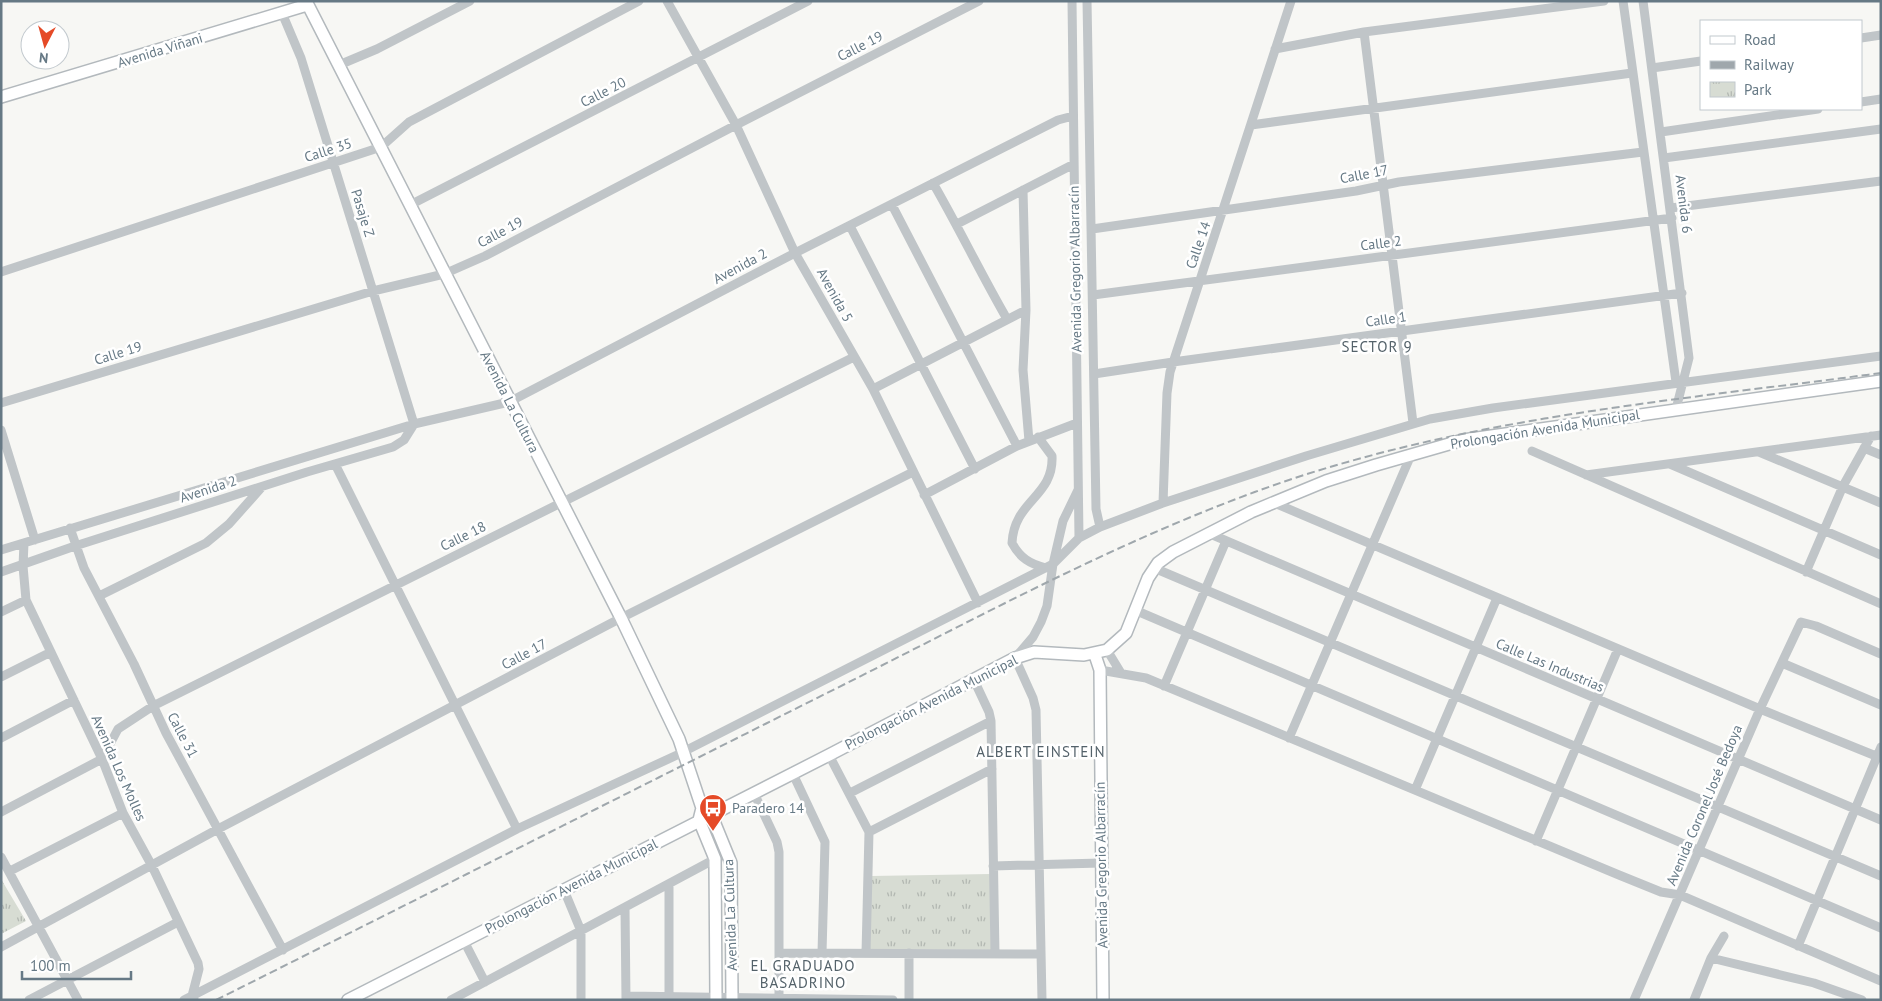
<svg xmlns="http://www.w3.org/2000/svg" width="1882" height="1001" font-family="'PT Sans',sans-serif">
<defs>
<pattern id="park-tufts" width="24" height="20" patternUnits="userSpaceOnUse" patternTransform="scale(1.25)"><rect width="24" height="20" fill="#d7dcd3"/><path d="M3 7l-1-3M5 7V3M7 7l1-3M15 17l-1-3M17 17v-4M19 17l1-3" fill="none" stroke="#b2b7b1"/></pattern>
</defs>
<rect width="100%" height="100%" fill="#f7f7f4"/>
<!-- park -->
<path fill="url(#park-tufts)" d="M990,874L991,950L869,949L871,876Z
M1,879L26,921L1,934Z"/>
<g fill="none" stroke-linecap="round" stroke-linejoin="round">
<defs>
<path id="secondary" d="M306,1L621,618L679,739L702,808L699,820L715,859L716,1000
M1,97L307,5
M1095,655L1100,670L1103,1000
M706,811L711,814L731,863L732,1000
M348,1000L829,755L1015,658L1034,652L1084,655L1107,650L1126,633L1148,578L1158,563L1173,552L1251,512L1326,481L1376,465L1463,440L1881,381"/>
</defs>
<!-- secondary casing -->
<use href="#secondary" stroke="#b3b9bd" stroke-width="14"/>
<!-- street -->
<path stroke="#c0c5c8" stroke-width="9" d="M667,1L736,125L795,253L873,389L978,603
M1072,1L1079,538
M1087,1L1096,509L1100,527
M1623,1L1676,382
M1643,1L1689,358L1676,409
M282,13L301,58L414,424
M1364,32L1413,423
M1861,38L1881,35
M1275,49L1364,32L1604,1
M339,65L377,49L470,1
M1652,68L1701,61
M1861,102L1881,99
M1251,125L1632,73
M1661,132L1818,109
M1664,158L1881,129
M933,183C959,228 981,274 1007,319
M1023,190L1026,310L1023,370L1029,441
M410,205L808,1
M892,205L1017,446
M1671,208L1881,181
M957,224L1074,164
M850,226L975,469
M1092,229L1356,191L1399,182L1643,152
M1,272L381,147L409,122L639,1
M1093,295L1672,218
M1094,374L1173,362L1682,293
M873,389L1026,310
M1,403L373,291L444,274L485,256L736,125L979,1
M1,430L35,540
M1038,437L1052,456C1054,497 1014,500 1012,543C1020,558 1030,564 1046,568
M1864,448L1881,455
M1532,451L1881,604
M1759,452L1881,503
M335,464L517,829
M1670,464L1881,555
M1586,475L1881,435
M924,495L1017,446L1077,423
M1272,502L1760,709L1881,758
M1163,503L1167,393L1170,372L1291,1
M70,528L84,568L134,664L166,733L283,950
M1208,533L1881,820
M24,543L23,566L26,600L102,759L123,813L152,866L198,963L199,969L192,996L194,999
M1,550L414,424L509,402L795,253L1058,120L1073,116
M1154,568L1881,876
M1,572L75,546L307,472L393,447L404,440L414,424
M1806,572L1843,486L1871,436
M99,596L206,543L229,524L261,488
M1137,611L1881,928
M1,612L26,600
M1107,650L1121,673
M1782,663L1881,705
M1100,670L1146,678L1619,875L1661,892L1680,895L1881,981
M1,677L51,652
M974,680L989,712L991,721L995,954
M1164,686L1226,541
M1,738L74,700
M1289,738L1411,455
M829,755L869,832L866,953
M793,774L825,842L822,953
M1415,790L1497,598
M754,793L777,842L779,852V1000
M850,793L991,721
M1,812L102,759L118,729L153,706L854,357
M869,832L992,769
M1536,841L1618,649
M1,857L78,1000
M993,866L1101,863
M10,871L123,813
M564,890L581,931V1000
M625,908L626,1000
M464,941L485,982
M1798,946L1881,747
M1,947L218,829L621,618L913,472
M779,953L1041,954
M1711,958L1814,983L1862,1000
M626,996L893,1000
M29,1000L178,922
M184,1000L517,829L677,755L1053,564L1063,521L1078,490
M451,1000L715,859
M669,1000V884
M909,1000V953
M1042,1000L1036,710L1033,698L1015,658L1033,637L1041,622L1047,606L1053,564L1079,538L1100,527L1163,503L1306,456L1430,419L1493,408L1881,356
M1634,1000L1760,709L1801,622L1816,626L1881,654
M1694,1000L1711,958L1724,936"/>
<!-- secondary -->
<use href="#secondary" stroke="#fff" stroke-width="11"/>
<!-- rail -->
<path stroke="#9fa7ac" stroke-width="2" stroke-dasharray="8 4" stroke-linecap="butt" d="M216,1000C426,895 635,789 845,684C995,609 1144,527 1304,475C1492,415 1687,399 1881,373"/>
</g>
<!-- icons -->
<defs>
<symbol id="bus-pin" viewBox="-11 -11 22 30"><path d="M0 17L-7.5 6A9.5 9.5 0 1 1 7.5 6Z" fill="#e54a27" stroke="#fff"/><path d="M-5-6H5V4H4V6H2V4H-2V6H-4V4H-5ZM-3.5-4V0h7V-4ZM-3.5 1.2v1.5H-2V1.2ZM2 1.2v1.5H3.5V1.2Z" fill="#fff"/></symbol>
</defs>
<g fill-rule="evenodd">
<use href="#bus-pin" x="697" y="792" width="32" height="43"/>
</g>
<g text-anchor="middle" stroke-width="5" stroke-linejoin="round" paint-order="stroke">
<!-- street labels -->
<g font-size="14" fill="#667985" stroke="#fff">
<text transform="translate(860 46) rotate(-27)" y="5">Calle 19</text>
<text transform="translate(160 50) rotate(-17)" y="5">Avenida Viñani</text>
<text transform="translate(603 92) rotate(-27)" y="5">Calle 20</text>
<text transform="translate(328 150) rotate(-18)" y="5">Calle 35</text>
<text transform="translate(1364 174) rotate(-11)" y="5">Calle 17</text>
<text transform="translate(1684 204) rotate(83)" y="5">Avenida 6</text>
<text transform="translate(363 213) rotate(73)" y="5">Pasaje Z</text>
<text transform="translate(500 232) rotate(-28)" y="5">Calle 19</text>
<text transform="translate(1381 243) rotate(-7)" y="5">Calle 2</text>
<text transform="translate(1198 245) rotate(-71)" y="5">Calle 14</text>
<text transform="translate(740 266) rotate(-28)" y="5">Avenida 2</text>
<text transform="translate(1075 269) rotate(-91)" y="5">Avenida Gregorio Albarracín</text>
<text transform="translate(835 295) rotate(61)" y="5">Avenida 5</text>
<text transform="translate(1386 319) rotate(-8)" y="5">Calle 1</text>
<text transform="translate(118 353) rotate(-17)" y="5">Calle 19</text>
<text transform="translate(510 402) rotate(63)" y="5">Avenida La Cultura</text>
<text transform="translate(1545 429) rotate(-9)" y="5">Prolongación Avenida Municipal</text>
<text transform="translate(208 489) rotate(-18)" y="5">Avenida 2</text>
<text transform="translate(463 536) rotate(-26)" y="5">Calle 18</text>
<text transform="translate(524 654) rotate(-28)" y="5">Calle 17</text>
<text transform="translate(1550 665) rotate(23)" y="5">Calle Las Industrias</text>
<text transform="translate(931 702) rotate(-27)" y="5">Prolongación Avenida Municipal</text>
<text transform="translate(183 735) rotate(62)" y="5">Calle 31</text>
<text transform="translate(119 768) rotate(66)" y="5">Avenida Los Molles</text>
<text transform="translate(1704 805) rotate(-67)" y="5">Avenida Coronel José Bedoya</text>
<text transform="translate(1101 865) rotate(-91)" y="5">Avenida Gregorio Albarracín</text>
<text transform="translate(571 886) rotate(-27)" y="5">Prolongación Avenida Municipal</text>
<text transform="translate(730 915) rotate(-92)" y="5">Avenida La Cultura</text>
</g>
<!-- poi labels -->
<g font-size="14" fill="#667985" stroke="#fff" text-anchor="start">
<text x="732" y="813">Paradero 14</text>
</g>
<!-- neighbourhood labels -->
<g font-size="15" letter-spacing="1" fill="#54626a" stroke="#fff">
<text x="1377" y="352">SECTOR 9</text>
<text x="1041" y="757">ALBERT EINSTEIN</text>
<text x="803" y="971">EL GRADUADO<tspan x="803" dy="17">BASADRINO</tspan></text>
</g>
</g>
<!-- border -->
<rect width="1882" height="1001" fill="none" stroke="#667985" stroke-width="5"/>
<!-- legend -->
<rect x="1700" y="20" width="162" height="90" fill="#ffffff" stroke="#c2c9ce"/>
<rect x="1710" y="36" width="25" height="8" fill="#ffffff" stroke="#c2c9ce"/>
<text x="1744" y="45" font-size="15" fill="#667985">Road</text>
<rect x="1710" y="61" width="25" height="8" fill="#9fa7ac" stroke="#c2c9ce"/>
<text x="1744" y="70" font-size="15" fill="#667985">Railway</text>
<rect x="1710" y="82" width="25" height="15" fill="url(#park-tufts)" stroke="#c2c9ce"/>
<text x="1744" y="95" font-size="15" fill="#667985">Park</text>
<!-- north arrow -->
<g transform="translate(45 45) rotate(186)"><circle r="24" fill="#ffffff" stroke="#c2c9ce"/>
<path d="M0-4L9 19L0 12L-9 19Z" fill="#e54a27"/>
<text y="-8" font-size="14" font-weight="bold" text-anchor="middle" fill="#667985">N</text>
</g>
<!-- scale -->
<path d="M22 971v8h109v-8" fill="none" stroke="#667985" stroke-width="2.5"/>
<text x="30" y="971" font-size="15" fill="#667985" stroke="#ffffff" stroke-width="4" paint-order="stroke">100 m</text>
</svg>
